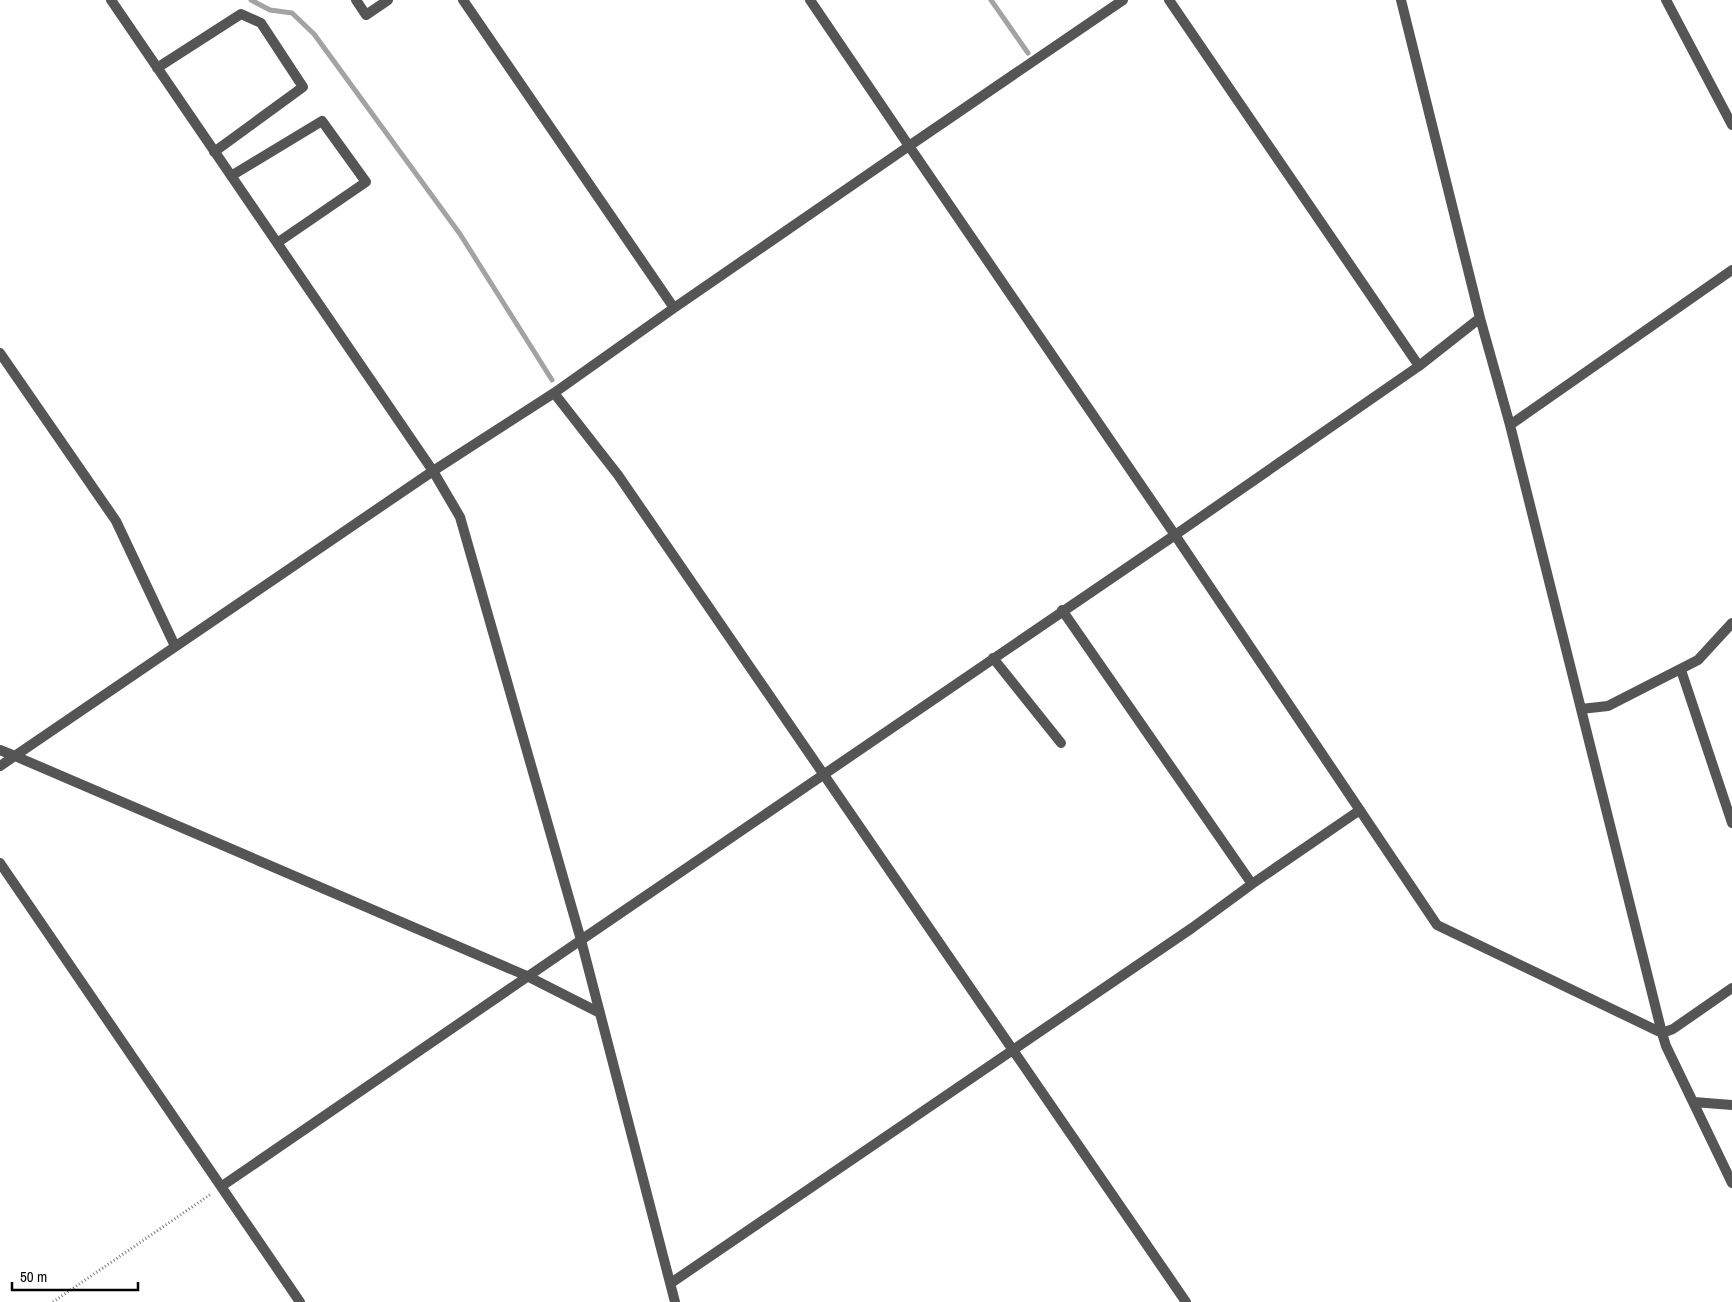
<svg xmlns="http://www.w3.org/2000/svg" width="1732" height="1302" font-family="'Archivo Narrow',sans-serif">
<rect width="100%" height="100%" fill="#fff"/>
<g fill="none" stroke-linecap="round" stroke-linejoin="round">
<!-- stream -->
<path stroke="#a3a3a3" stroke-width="5" d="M251,0L270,10L292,13L314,34L460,234L552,380
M991,0L1028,53"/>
<!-- path -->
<path stroke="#777" stroke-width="3" stroke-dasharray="1 2.5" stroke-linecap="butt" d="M53,1302L211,1194"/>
<!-- street -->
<path stroke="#555" stroke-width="10" d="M111,0L433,471L460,517L581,940L222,1186
M356,0L366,15L388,0
M463,0L674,308
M1169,0L1419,366
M1401,0L1480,318L1419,366L1175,535L1437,925L1662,1033L1673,1029L1732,988
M1666,0L1732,125
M157,68L241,14L261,23L303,87L214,152
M231,176L322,121L366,182L277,243
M1480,318L1510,425L1662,1033L1666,1046L1732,1183
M0,353L116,521L175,646
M554,393L618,475L1186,1302
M1510,425L1732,270
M1062,610L1252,884
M993,658L1061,743
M1681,670L1732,823
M1581,709L1608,706L1698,660L1732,623
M0,750L15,756L527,976L600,1013
M0,766L433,471L554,393L674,308L909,146L810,0
M0,863L300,1302
M1694,1102L1732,1105
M671,1283L1192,928L1252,884L1360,810
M675,1302L581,940L1175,535L909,146L1123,0"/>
</g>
<!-- scale -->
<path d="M12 1282v8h126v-8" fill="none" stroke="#000000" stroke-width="2.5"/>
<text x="20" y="1282" font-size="15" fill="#000000" stroke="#ffffff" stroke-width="4" paint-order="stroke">50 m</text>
</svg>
